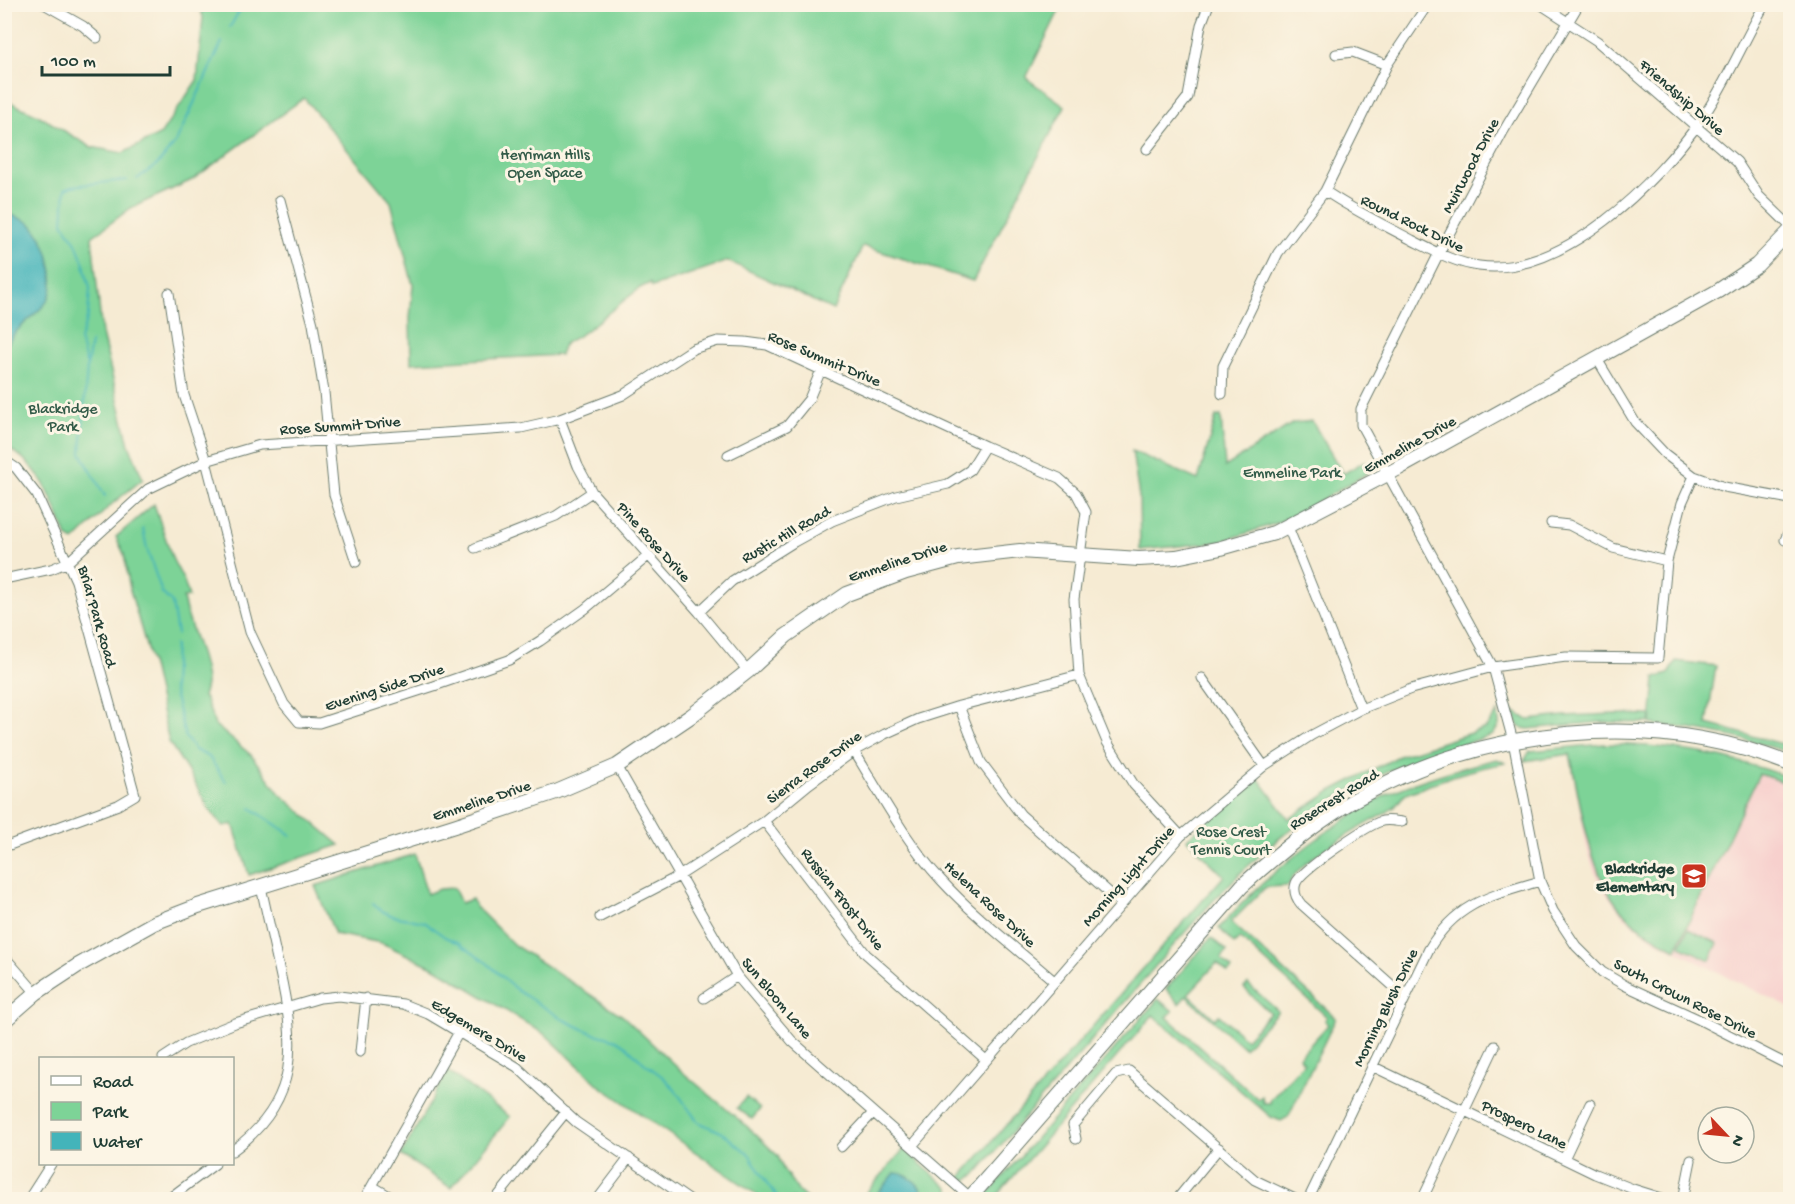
<svg xmlns="http://www.w3.org/2000/svg" width="1795" height="1204" font-family="'Gochi Hand',sans-serif">
<rect width="100%" height="100%" fill="#fcf5e5"/>
<filter id="ink" filterUnits="userSpaceOnUse"><feTurbulence type="fractalNoise" baseFrequency=".0167" numOctaves="2"/><feDisplacementMap in="SourceGraphic" scale="12" xChannelSelector="R" yChannelSelector="G"/><feConvolveMatrix kernelMatrix="1 2 1 2 8 2 1 2 1" color-interpolation-filters="sRGB"/></filter>
<filter id="wash" filterUnits="userSpaceOnUse"><feTurbulence type="fractalNoise" baseFrequency=".008" numOctaves="4" result="noise"/><feDisplacementMap in="SourceGraphic" scale="24" xChannelSelector="R" yChannelSelector="G"/><feGaussianBlur stdDeviation="1.35" result="paint"/><feColorMatrix in="noise" values="0 0 0 0 0 0 0 0 0 0 0 0 0 0 0 0 0 1.4 0 .05"/><feComposite in="paint" operator="in"/></filter>
<g filter="url(#wash)">
<rect width="100%" height="100%" fill="#f6ebd3"/>
<!-- built -->
<path fill="#f7d0cd" d="M1568,747L1746,764L1790,778V1008L1654,940L1624,917L1600,885L1593,867L1587,848Z"/>
<!-- green -->
<path fill="#7dd397" stroke="#4e8866" stroke-width="1.5" d="M199,5H1062L1026,78L1065,106L973,281L863,246L833,310L728,261L652,287L650,283L640,288L583,333L564,344L560,355L411,363L410,318L413,285L391,202L304,98L192,180L131,208L92,237L102,334L129,445L143,479L112,504L74,541L67,537C54,503 41,463 5,447V100L38,115L91,147L123,153L161,134L197,80L203,17Z
M1221,416L1225,467L1293,423L1312,421L1343,474L1365,461L1368,473L1304,510L1277,523L1220,542L1140,550L1139,497L1132,451L1198,480L1216,417Z
M154,504L173,560L184,581L189,597L183,598C188,625 205,657 206,683C206,687 204,693 203,697L206,700L215,725L251,755L280,794L340,845L249,875L233,824L223,826L208,808L194,781L169,742L153,670L130,590L124,554L116,537Z
M1676,661L1716,666L1707,724L1785,745L1790,747V753C1745,737 1698,729 1651,724L1655,678L1668,674Z
M1513,711L1528,720L1564,716L1615,714L1651,715L1650,723L1602,722L1528,729L1519,727Z
M1498,712L1499,725L1493,735C1434,753 1378,771 1326,804C1248,855 1195,920 1135,990C1082,1052 1028,1113 975,1175L966,1181L960,1178L1224,876L1187,839L1222,807L1258,778L1289,819L1331,791L1399,756L1486,728Z
M1604,744C1671,745 1728,755 1790,778V784L1759,774L1676,949C1658,940 1640,930 1626,915C1589,880 1581,803 1570,754L1524,761L1530,751Z
M1497,759L1505,763C1477,768 1449,776 1422,788C1417,790 1410,791 1405,795C1400,798 1398,805 1393,808C1365,828 1301,854 1288,886L1266,887L1231,922L1336,1018L1288,1117L1281,1121L1271,1117L1153,1015L994,1199H983L1158,999L1173,1011L1167,1017L1258,1099L1262,1096L1263,1103H1270L1271,1099L1304,1063L1299,1057L1328,1025L1325,1020L1327,1017L1240,938L1234,944L1219,928C1252,890 1288,859 1329,830C1348,818 1367,804 1388,794C1423,778 1460,768 1497,759Z
M415,854L427,894L439,889L454,888L461,903L472,899L476,907L514,945L623,1016L680,1070L750,1129L778,1156L783,1169L799,1192L807,1199H759L756,1194L600,1086L546,1035L437,969L382,943L335,934L315,886Z
M1688,929L1718,943L1710,960L1680,946Z
M1211,938L1227,951L1221,959L1232,969L1228,973L1217,963L1188,994L1215,1019L1219,1015L1246,1039L1270,1013L1244,988L1248,984L1278,1011L1244,1048L1186,996L1179,1004L1166,989Z
M448,1071L510,1117L451,1188L401,1155Z
M746,1097L760,1109L752,1119L737,1108Z
M904,1149L949,1189L951,1199L860,1200Z"/>
<!-- water -->
<path fill="#43b4ba" stroke="#317877" stroke-width="1.5" d="M7,213C14,217 27,219 32,225C48,242 61,284 45,304C31,320 14,328 5,349L4,214Z
M895,1173C907,1173 922,1185 923,1196L921,1199H873Z"/>
<g fill="none" stroke-linecap="round" stroke-linejoin="round">
<!-- stream -->
<path stroke="#43b4ba" stroke-width="2" d="M239,12L244,4
M230,27L238,13L235,4
M137,179L158,164L176,142L222,42
M87,366L91,342
M105,496L81,453L87,366L80,340L88,315L90,288L83,261L76,243L63,223L65,189L72,186L127,180
M143,529L147,549L162,593L172,603L177,634
M175,645L173,688L185,737L195,750L209,757L226,782
M251,808L291,835
M373,903L382,911L393,916L424,922L445,937L458,943L487,963L518,991L564,1020L592,1033L617,1040L626,1046L644,1063L663,1077L675,1090L698,1122L721,1132L749,1154L768,1185L780,1200"/>
</g>
</g>
<g filter="url(#ink)">
<g fill="none" stroke-linecap="round" stroke-linejoin="round">
<defs>
<path id="street" d="M44,4L83,26L97,38
M1540,4L1597,41L1737,162L1759,196L1790,226
M1579,4L1503,132L1439,253L1361,409V425L1493,667L1513,741L1540,881L1553,911L1576,946L1602,972L1626,986L1700,1020L1790,1066
M1336,54L1353,52L1387,65
M1147,149L1188,97L1201,25L1209,4
M1325,191C1353,210 1382,224 1412,240C1434,251 1455,263 1479,266C1562,278 1657,182 1701,120C1726,84 1743,42 1765,4
M280,200L313,324L324,392L334,495L356,562
M169,293L184,395L206,461L250,632L284,704L299,722L319,723L434,686L509,660L540,641L585,609L648,556
M1597,359L1635,422L1665,454L1694,476L1724,487L1790,499
M1222,394L1223,366L1278,253L1325,191L1387,65L1428,4
M560,419L578,466L592,492L699,612L748,671
M728,455L787,426L809,399L821,370
M4,460L16,468L37,495L76,581L135,795L118,805L4,847
M1551,523L1569,525L1613,548L1667,561
M1288,527L1361,709
M1785,540L1790,528
M475,548L556,516L592,492
M4,579L51,569L68,562L148,489L206,461L260,445L521,428L560,419L623,395L693,349L718,341L745,342L767,345L985,446L1059,478L1076,493L1086,512L1074,599L1079,675L1107,742L1134,785L1181,836
M699,612L732,581L794,542L832,521L896,496L948,484L970,470L985,446
M1202,678L1264,766
M959,706L981,762L1021,815L1122,904
M854,751C881,795 906,842 941,880C975,917 1016,948 1054,981
M617,766L737,976L792,1041L973,1200
M764,821L866,954L986,1060
M1402,822C1394,821 1386,819 1379,822C1364,828 1301,870 1296,883C1293,891 1296,898 1301,904L1394,987L1407,995
M600,917L679,876L764,821L809,784L854,751L885,734L918,719L959,706L1079,675
M4,956L36,993
M704,998L737,976
M360,1052L366,998
M163,1058L186,1043L235,1023L320,998L339,996L403,1004L428,1014L517,1067L576,1122L689,1200
M1372,1066L1595,1174L1633,1189L1668,1200
M1076,1139L1073,1125L1116,1074L1129,1071L1255,1180L1297,1200
M912,1146L1181,836L1264,766L1312,735L1361,709L1411,689L1493,667L1566,657L1658,658L1667,561L1682,503L1694,476
M841,1147L873,1113
M232,1151C301,1101 296,1043 279,968C273,941 267,914 261,887
M1564,1159L1590,1104
M372,1186L396,1200
M1178,1198L1219,1148
M28,1200L51,1164
M167,1200L215,1164
M364,1200L459,1032
M495,1200L566,1112
M597,1200L629,1158
M1308,1200L1429,949C1457,902 1491,896 1540,881
M1422,1200L1495,1046
M1683,1200L1691,1160"/>
<path id="secondary" d="M4,1021L36,993L77,966L154,923L198,906L454,826L556,792L617,766L691,716L748,671L786,636L847,594L906,572L958,558L1020,551L1139,559L1176,557L1221,548L1274,533L1399,468L1718,291L1757,265L1790,231
M968,1200L1242,886C1277,854 1313,824 1354,800C1485,726 1650,709 1790,764"/>
</defs>
<!-- street casing -->
<use href="#street" stroke="#6a7a6c" stroke-width="11"/>
<!-- secondary casing -->
<use href="#secondary" stroke="#6a7a6c" stroke-width="16"/>
<!-- street -->
<use href="#street" stroke="#fff" stroke-width="9"/>
<!-- secondary -->
<use href="#secondary" stroke="#fff" stroke-width="14"/>
</g>
</g>
<!-- icons -->
<defs>
<symbol id="school-square" viewBox="-11 -11 22 22"><rect x="-9" y="-9" width="18" height="18" rx="4" fill="#c8321e" stroke="#fcf5e5"/><path d="M0-5L7-2L0 1L-7-2ZM-4 1L0 2.5L4 1V4Q0 6-4 4Z" fill="#fff"/></symbol>
</defs>
<g fill-rule="evenodd">
<use href="#school-square" x="1679" y="861" width="30" height="30"/>
</g>
<g text-anchor="middle" stroke-width="6" stroke-linejoin="round" paint-order="stroke">
<!-- street labels -->
<g font-size="16" fill="#1f3d34" stroke="#fcf5e5">
<text transform="translate(1683 96) rotate(41)" y="6">Friendship Drive</text>
<text transform="translate(1469 165) rotate(-62)" y="6">Muirwood Drive</text>
<text transform="translate(1413 222) rotate(26)" y="6">Round Rock Drive</text>
<text transform="translate(825 357) rotate(23)" y="6">Rose Summit Drive</text>
<text transform="translate(340 424) rotate(-4)" y="6">Rose Summit Drive</text>
<text transform="translate(1409 443) rotate(-29)" y="6">Emmeline Drive</text>
<text transform="translate(785 533) rotate(-30)" y="6">Rustic Hill Road</text>
<text transform="translate(655 541) rotate(48)" y="6">Pine Rose Drive</text>
<text transform="translate(897 560) rotate(-18)" y="6">Emmeline Drive</text>
<text transform="translate(99 616) rotate(74)" y="6">Briar Park Road</text>
<text transform="translate(384 686) rotate(-18)" y="6">Evening Side Drive</text>
<text transform="translate(813 766) rotate(-36)" y="6">Sierra Rose Drive</text>
<text transform="translate(1333 798) rotate(-32)" y="6">Rosecrest Road</text>
<text transform="translate(481 799) rotate(-18)" y="6">Emmeline Drive</text>
<text transform="translate(1127 875) rotate(-48)" y="6">Morning Light Drive</text>
<text transform="translate(844 898) rotate(52)" y="6">Russian Frost Drive</text>
<text transform="translate(991 903) rotate(43)" y="6">Helena Rose Drive</text>
<text transform="translate(778 997) rotate(50)" y="6">Sun Bloom Lane</text>
<text transform="translate(1686 997) rotate(27)" y="6">South Crown Rose Drive</text>
<text transform="translate(1384 1007) rotate(-64)" y="6">Morning Blush Drive</text>
<text transform="translate(480 1029) rotate(31)" y="6">Edgemere Drive</text>
<text transform="translate(1525 1123) rotate(26)" y="6">Prospero Lane</text>
</g>
<!-- park labels -->
<g font-size="16" fill="#325b48" stroke="#fcf5e5">
<text x="545" y="159">Herriman Hills<tspan x="545" dy="18">Open Space</tspan></text>
<text x="63" y="413">Blackridge<tspan x="63" dy="18">Park</tspan></text>
<text x="1292" y="477">Emmeline Park</text>
<text x="1231" y="836">Rose Crest<tspan x="1231" dy="18">Tennis Court</tspan></text>
</g>
<!-- poi labels -->
<g font-size="16" font-weight="bold" fill="#1f3d34" stroke="#fcf5e5" text-anchor="end">
<text x="1674" y="873">Blackridge<tspan x="1674" dy="18">Elementary</tspan></text>
</g>
</g>
<!-- margin -->
<rect width="1795" height="1204" fill="none" stroke="#fcf5e5" stroke-width="24"/>
<!-- legend -->
<rect x="39" y="1057" width="195" height="108" fill="#fcf5e5" stroke="#a4ab9e" stroke-width="1.5"/>
<rect x="51" y="1076" width="30" height="9" fill="#ffffff" stroke="#a4ab9e" stroke-width="1.5"/>
<text x="93" y="1087" font-size="18" fill="#1f3d34">Road</text>
<rect x="51" y="1102" width="30" height="18" fill="#7dd397" stroke="#a4ab9e" stroke-width="1.5"/>
<text x="93" y="1117" font-size="18" fill="#1f3d34">Park</text>
<rect x="51" y="1132" width="30" height="18" fill="#43b4ba" stroke="#a4ab9e" stroke-width="1.5"/>
<text x="93" y="1147" font-size="18" fill="#1f3d34">Water</text>
<!-- north arrow -->
<g transform="translate(1726 1135) rotate(116)"><circle r="28" fill="#fcf5e5" stroke="#a4ab9e" stroke-width="1.5"/>
<path d="M0-4.5L10 22L0 15L-10 22Z" fill="#c8321e"/>
<text y="-9" font-size="16" font-weight="bold" text-anchor="middle" fill="#1f3d34">N</text>
</g>
<!-- scale -->
<path d="M42 66v9h128v-9" fill="none" stroke="#1f3d34" stroke-width="3"/>
<text x="51" y="66" font-size="18" fill="#1f3d34" stroke="#fcf5e5" stroke-width="4.5" paint-order="stroke">100 m</text>
</svg>
